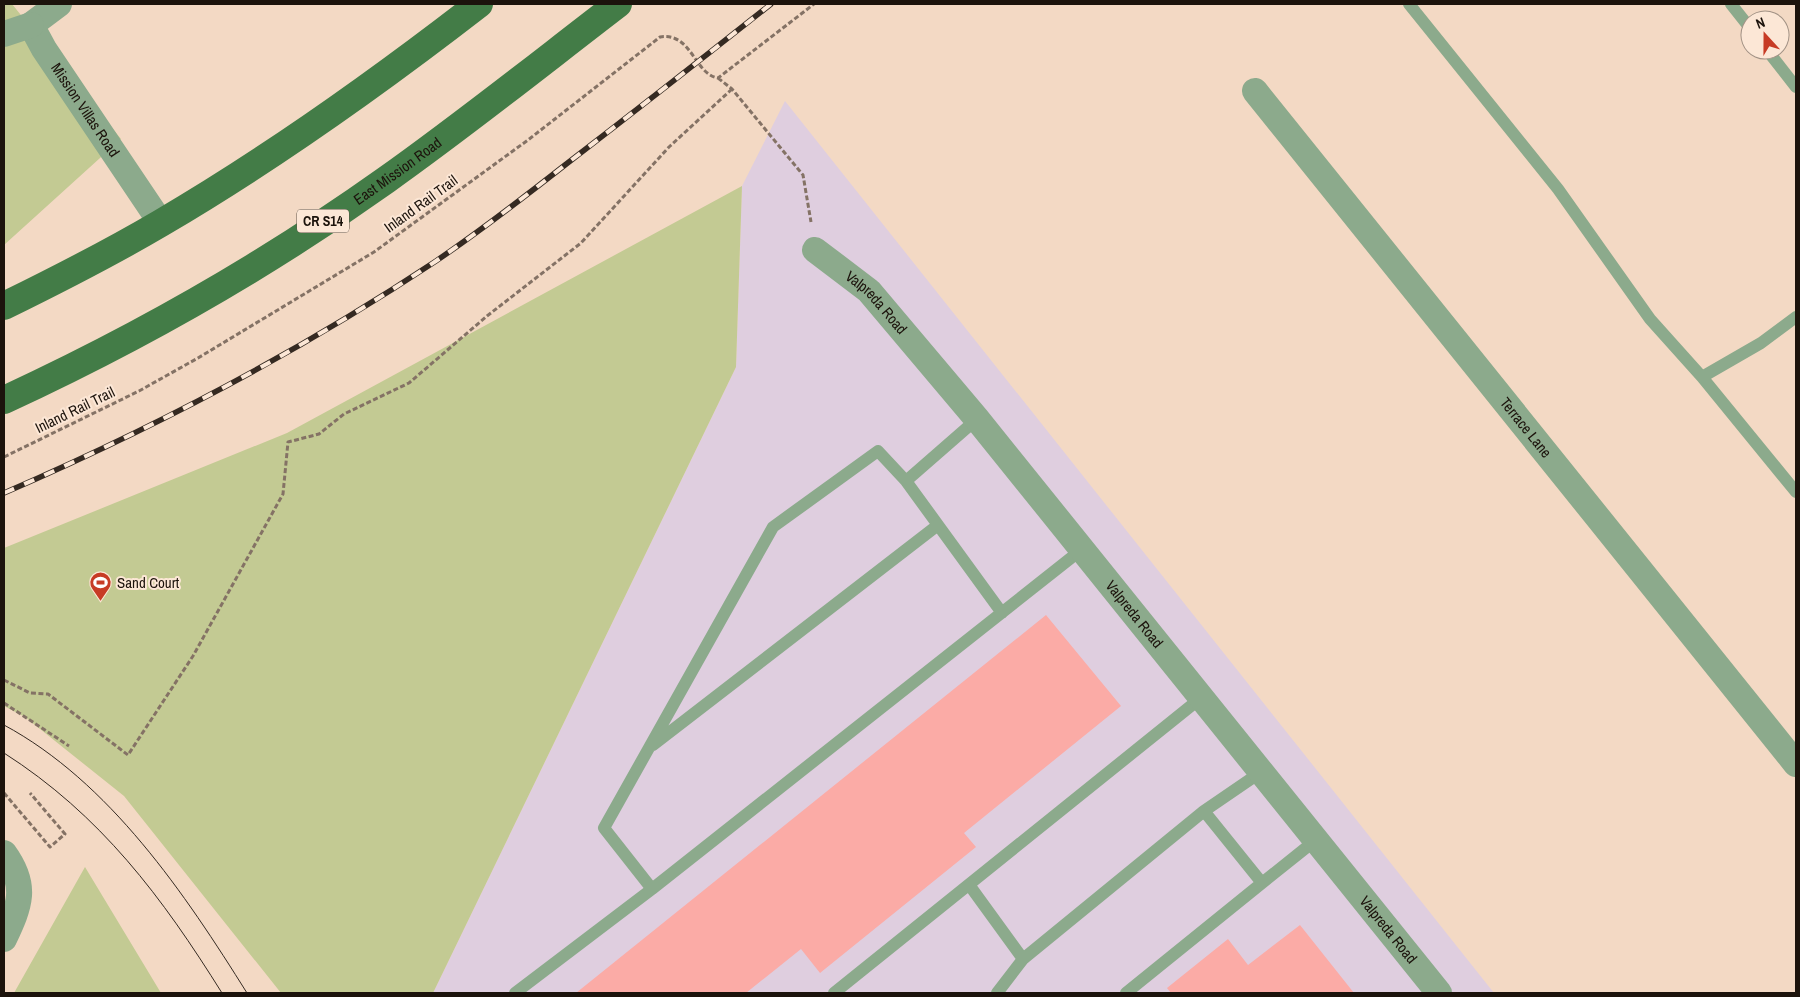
<svg xmlns="http://www.w3.org/2000/svg" width="1800" height="997" font-family="'Archivo Narrow',sans-serif">
<rect width="100%" height="100%" fill="#f3d9c4"/>
<!-- commercial -->
<path fill="#dfcedf" d="M785,101L1494,993H433L736,367L742,186Z"/>
<!-- green -->
<path fill="#c3ca93" d="M4,4H12L121,139L4,245Z
M742,186L736,367L433,993H281L124,796L25,717L4,706V548L287,433Z
M85,867L161,993H14Z"/>
<!-- building -->
<path fill="#fbaba6" d="M1046,615L1121,706L964,833L976,847L820,973L801,949L746,993H576Z
M1300,925L1354,993H1171L1167,988L1228,939L1248,965Z"/>
<g fill="none" stroke-linecap="round" stroke-linejoin="round">
<!-- path -->
<path stroke="#847265" stroke-width="3" stroke-dasharray="5 2.5" stroke-linecap="butt" d="M718,78L732,89L803,175L811,222
M4,457L139,391L198,358L374,252L528,140L660,37C692,32 694,74 718,78L814,4
M4,680L30,693L48,694L128,755L193,656L283,494L288,442L319,434L344,414L409,383L487,316L581,243L669,147L732,89
M4,703L69,746
M4,793L50,847L65,834L30,793"/>
<!-- lane -->
<path stroke="#8caa8c" stroke-width="12" d="M1409,4L1558,189L1650,319L1702,377L1796,492
M1731,4L1750,28
M1767,50L1796,87
M1702,377L1761,343L1796,317
M977,419L906,481L878,451L773,527L604,828L652,889L1081,550
M906,481L1002,613
M653,745L938,525
M1204,811L1262,883L1317,839
M970,886L1023,959L1204,811L1261,772
M515,993L652,889
M834,993L1202,697
M997,993L1023,959
M1126,993L1262,883"/>
<!-- street -->
<g stroke="#8caa8c" stroke-width="26">
<path id="s1" d="M59,4L31,25L44,49L161,223"/>
<path d="M4,34L31,25"/>
<path id="s2" d="M1255,91L1796,764"/>
<path id="s3" d="M815,250L869,291L977,419L1439,993"/>
<path d="M4,853C28,886 20,905 4,939"/>
</g>
<!-- primary -->
<g stroke="#437c47" stroke-width="28">
<path d="M4,306C57,280 110,253 161,223C272,158 377,83 479,4"/>
<path id="s4" d="M4,400C136,339 268,264 386,180C465,124 541,63 618,4"/>
</g>
<!-- tram -->
<path stroke="#352a22" stroke-width="1" d="M4,725C110,782 185,894 247,993
M4,753C101,815 162,897 222,993"/>
<defs>
<path id="rail" d="M4,493C154,428 299,352 436,261C480,231 523,198 565,165C634,112 703,58 771,4"/>
</defs>
<!-- rail casing -->
<use href="#rail" stroke="#352a22" stroke-width="5.5"/>
<!-- rail -->
<use href="#rail" stroke="#fce7d6" stroke-width="4" stroke-dasharray="11" stroke-linecap="butt"/>
</g>
<!-- icons -->
<defs>
<symbol id="stadium-pin" viewBox="-11 -11 22 30"><path d="M0 17L-7.5 6A9.5 9.5 0 1 1 7.5 6Z" fill="#c73b25" stroke="#fce7d6"/><path d="M0-5a6.5 5 0 1 0 0 10a6.5 5 0 1 0 0-10ZM-3.5-1.8h7v3.6h-7Z" fill="#fff"/></symbol>
</defs>
<g fill-rule="evenodd">
<use href="#stadium-pin" x="88" y="570" width="25" height="34"/>
</g>
<g text-anchor="middle" stroke-width="4" stroke-linejoin="round" paint-order="stroke">
<!-- shield labels -->
<rect fill="#fce7d6" stroke="#5f5349" stroke-width="1" x="297" y="209.5" width="52" height="23" rx="4"/>
<g font-size="14" font-weight="bold" fill="#1c130c">
<text x="323" y="226">CR S14</text>
</g>
<!-- street labels -->
<g font-size="15" fill="#1c130c" stroke="#fce7d6">
<text dy="5" stroke="none"><textPath href="#s1" startOffset="136">Mission Villas Road</textPath></text>
<text dy="5" stroke="none"><textPath href="#s4" startOffset="456">East Mission Road</textPath></text>
<text transform="translate(421 204) rotate(-36)" y="5">Inland Rail Trail</text>
<text dy="5" stroke="none"><textPath href="#s3" startOffset="81">Valpreda Road</textPath></text>
<text transform="translate(75 410) rotate(-26)" y="5">Inland Rail Trail</text>
<text dy="5" stroke="none"><textPath href="#s2" startOffset="432">Terrace Lane</textPath></text>
<text dy="5" stroke="none"><textPath href="#s3" startOffset="486">Valpreda Road</textPath></text>
<text dy="5" stroke="none"><textPath href="#s3" startOffset="891">Valpreda Road</textPath></text>
</g>
<!-- poi labels -->
<g font-size="15" fill="#1c130c" stroke="#fce7d6" text-anchor="start">
<text x="117" y="588">Sand Court</text>
</g>
</g>
<!-- border -->
<rect width="1800" height="997" fill="none" stroke="#1c130c" stroke-width="10"/>
<!-- north arrow -->
<g transform="translate(1765 35) rotate(339)"><circle r="24" fill="#fce7d6" stroke="#a29285"/>
<path d="M0-4L9 19L0 12L-9 19Z" fill="#c73b25"/>
<text y="-8" font-size="14" font-weight="bold" text-anchor="middle" fill="#1c130c">N</text>
</g>
</svg>
